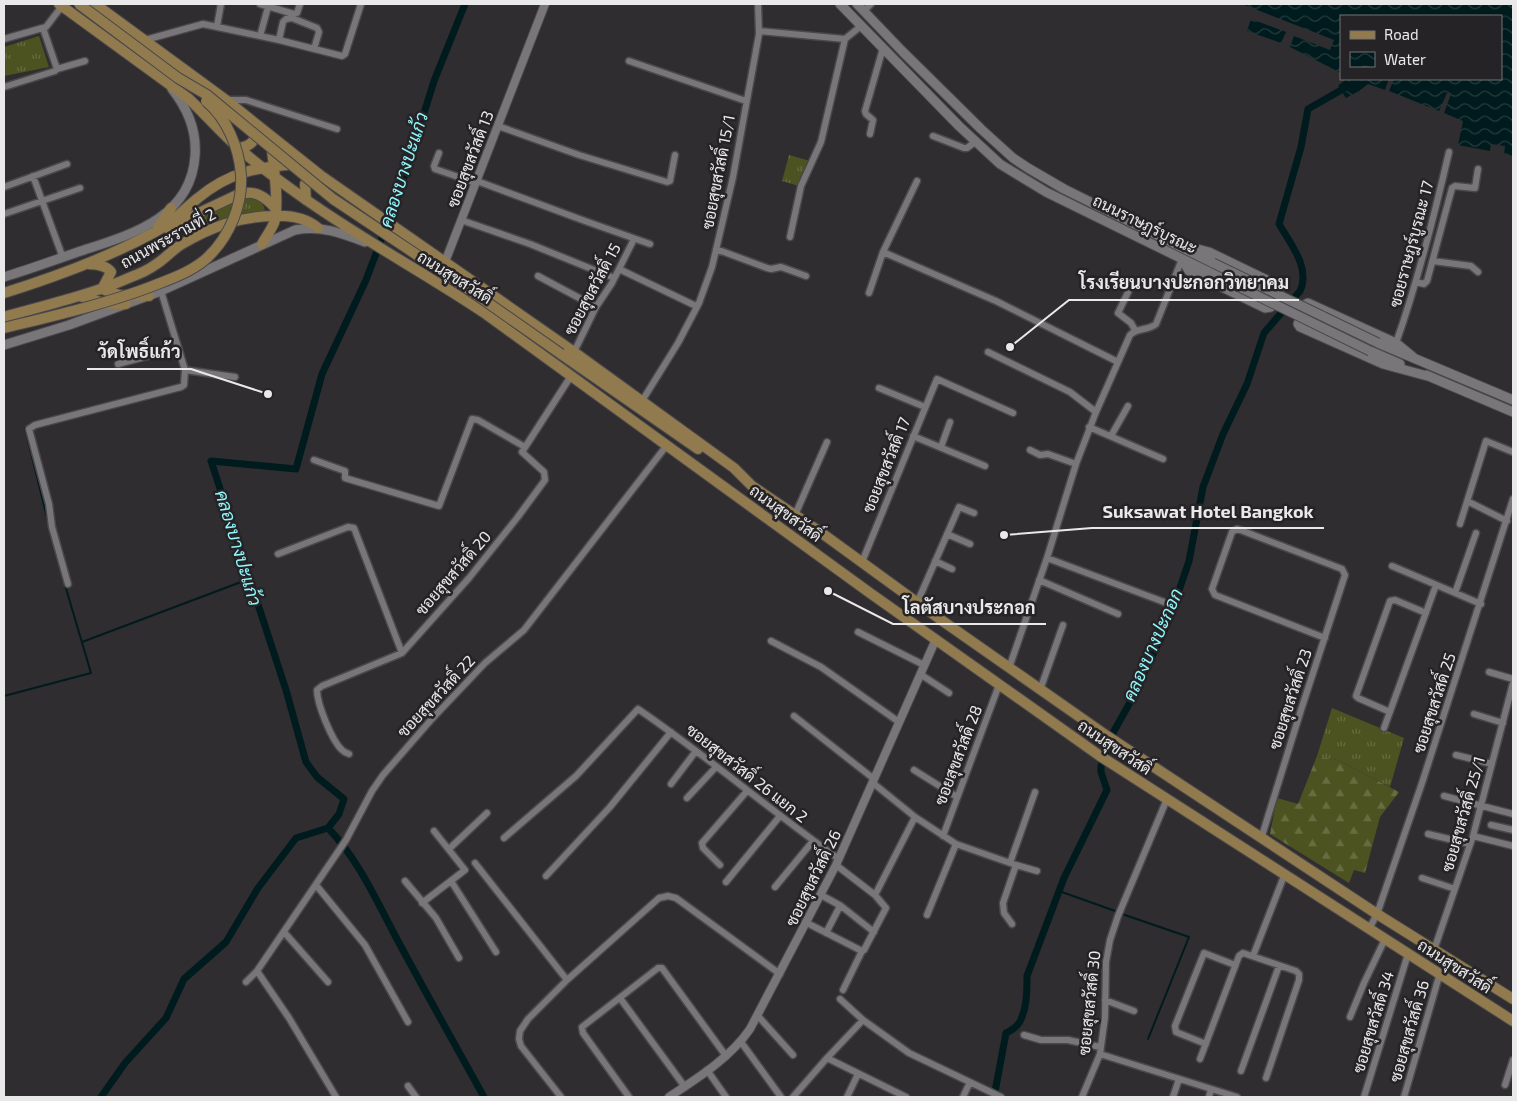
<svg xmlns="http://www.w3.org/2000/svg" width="1517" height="1101" font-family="'Exo 2',Sarabun,sans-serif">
<defs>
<pattern id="grass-tufts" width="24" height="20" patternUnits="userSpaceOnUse" patternTransform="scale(1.25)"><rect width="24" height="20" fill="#4d5320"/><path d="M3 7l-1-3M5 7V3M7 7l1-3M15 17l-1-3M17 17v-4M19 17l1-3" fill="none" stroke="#676c41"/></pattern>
<pattern id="forest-firs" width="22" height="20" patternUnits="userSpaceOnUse" patternTransform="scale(1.25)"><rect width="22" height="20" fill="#4d5320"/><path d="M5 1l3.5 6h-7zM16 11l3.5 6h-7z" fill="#676c41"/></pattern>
<pattern id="water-waves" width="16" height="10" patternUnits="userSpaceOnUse" patternTransform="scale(1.25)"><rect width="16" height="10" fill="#001b1d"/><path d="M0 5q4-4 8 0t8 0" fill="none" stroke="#253c3e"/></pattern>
</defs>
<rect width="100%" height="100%" fill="#2f2d30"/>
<!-- grass -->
<path fill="url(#grass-tufts)" d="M39,36L49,67L4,76V47Z
M789,155L810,161L799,186L782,181Z
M243,196C254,198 264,199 265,212L230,217L191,233L189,223Z
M1332,708L1404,738L1390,787L1338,760L1317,756Z"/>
<!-- forest -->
<path fill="url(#forest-firs)" d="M1317,756L1338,760L1399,792L1380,817L1365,873L1354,870L1349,883L1270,834L1277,798L1298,804Z"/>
<!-- water -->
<path fill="url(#water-waves)" d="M1242,4H1513V156L1504,154L1505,146L1491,144L1490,151L1458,145L1463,121L1444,113L1451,94L1447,93L1439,111L1389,91L1394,79H1501V16H1341V73L1290,47L1294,36L1330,50L1334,40Z
M1251,19L1286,32L1281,43L1247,31Z
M1346,79H1389L1385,90L1368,84L1359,91L1346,98L1338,86Z"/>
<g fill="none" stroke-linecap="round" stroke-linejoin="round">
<!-- stream -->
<path stroke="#001b1d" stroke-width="2" d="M25,428L53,542
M82,642L249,579
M4,696L91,673L65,585
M1059,891L1118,912
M1122,914L1189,937L1148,1039"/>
<!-- canal -->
<path stroke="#001b1d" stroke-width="7" d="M328,828C359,860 377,902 398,941C426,993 455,1045 484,1097
M101,1097L125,1063L166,1018L184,979L226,942L258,888L296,838L328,828L339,814L344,799L317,777L306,762L286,690L211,461L296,469L322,374L366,280L400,190L434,81L465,4
M994,1097L1006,1033C1010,1031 1016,1028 1019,1023C1027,1010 1027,991 1027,976L1064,878L1107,790L1101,772V766L1114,731L1128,706L1160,640L1170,617L1189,561L1203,487L1223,434L1247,384L1264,333L1300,291C1311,268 1290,243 1279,224L1301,147L1308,109L1357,81L1358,79"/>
<defs>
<path id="minor" d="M260,4L294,14L297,13L300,4
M864,11L871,4
M217,26L221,4
M43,28L57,69
M759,31L845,39L861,26
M260,36L268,7
M4,39L46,27L62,6
M145,40L203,24L279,40L342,56L345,54L361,4
M279,40L283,22L286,19L292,18L317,28L319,32L314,49
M629,61L746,101
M4,87L55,71L57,69L85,61
M226,100H246L337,129
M498,126L579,155L667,182L670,181L675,155
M870,134L873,120L866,114L865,111L883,48
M933,136L964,148H967L975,142
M439,153L434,166L435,169L476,183
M33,176L63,258
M477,181L585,221L650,244
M4,187L67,164
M4,214L80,188
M461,220L530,244L614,278
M790,237L801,186L821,142L845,39
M716,249L767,268L771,269L781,267L806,276
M883,252L996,301L1118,362
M1433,261L1471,266L1478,272
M619,269L696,306
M538,276L596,307
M1133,282L1118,313L1131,323L1135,330
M1416,282L1424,284L1427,281L1452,188L1455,186L1475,188L1478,169
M869,293L883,252L917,181
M1396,343C1418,281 1434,217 1449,152
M574,352L596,307L612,283L634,239
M988,352L1070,392L1096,412
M118,364L178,348
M185,370L235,377
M879,388L925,407
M642,401L678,343L699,303L712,267L733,177L759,34L758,4
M1089,427L1163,459
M913,436L985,466
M1111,436L1128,406
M941,447L950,422
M1030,450L1040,455L1048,454L1076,464
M314,460L345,471V478L439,506L472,419L478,420L525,447
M1471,503L1507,521
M795,515L827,442
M1460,524L1486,441L1513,452
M947,534L970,544
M278,554L348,527L354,528L402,653
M1047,558L1164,602
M935,561L952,569
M862,562L937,379L1013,413
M1392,566L1481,604
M1039,580L1118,614
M68,584L52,527L49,504L29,429L35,425L181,387L184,385L185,370L161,291
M1455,593L1476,533
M917,603L959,507L974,513
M858,632L924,665
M771,641L821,667L899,722
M1009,668L1047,558L1076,464L1096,412L1130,335C1138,327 1148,331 1156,324L1182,259
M1489,672L1513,679
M920,674L949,693
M1040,690L1063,625
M1390,712L1358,698L1356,696L1390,601L1395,600L1426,613
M1474,714L1503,723
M794,716L874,779
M1384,728L1436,585
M349,754C346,753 344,752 342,750C332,741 317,704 317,690L322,686L402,653L469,578L517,518L545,480L544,472L522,452L571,376
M1456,755L1492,764
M914,770L957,797
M873,783L915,817L956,844L1016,865L1003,903L1004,913L1012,924
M671,784L696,751
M1444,796L1513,814
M687,798L716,767
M1491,825L1513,830
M1428,834L1470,844
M943,836L999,685
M1473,836L1513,846
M504,838L576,776L638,709C707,756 771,811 839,859
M1261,839L1301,710L1345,575L1342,569L1243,531L1237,529L1232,532L1212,589L1215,595L1325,638
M449,849L487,813
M475,863L567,980
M1010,863L1035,792
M720,865L703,848L702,843L747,791
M836,865L875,895L886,908L864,950L862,951L843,990
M1016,865L1037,871
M546,876L610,807L671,732
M1422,878L1455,889
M405,881L436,918L459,958
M451,881L496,952
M726,882L780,816
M316,885L365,945L408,1022
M775,887L813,841
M821,895L841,906L874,932
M875,895L915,817
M422,903L465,870L434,831
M927,915L956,844
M807,923L862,951
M1369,929L1377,914L1422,783L1513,499
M284,932L328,982
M826,933L840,906
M1434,950L1473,836L1513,683
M1253,956L1284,876
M257,971L289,1018L336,1097
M246,982L257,971L346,840L372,791L383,775L430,721L485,663L524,630L667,445
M620,998L685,1087
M840,999L863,1020L909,1053L1001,1097
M1105,1000L1134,1011
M758,1016L793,1055
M1350,1017L1364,983L1385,939
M1024,1035L1041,1040H1068L1100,1047
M741,1042L781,1097
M1206,1044L1176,1032L1175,1026L1204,953L1235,965
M1100,1054L1237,1097
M827,1058L906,1097
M1200,1059L1239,956L1243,953L1296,971L1299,974V980L1266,1078
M707,1070L726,1097
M1241,1071L1279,966
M1505,1085L1513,1060
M408,1086L416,1097
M561,1097L521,1046L519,1039L520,1031L528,1019L567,980L659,898L668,896L676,898L780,974
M629,1097L583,1033L582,1027L658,968H662L726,1056
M793,1097L827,1058L863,1020
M847,1097L858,1074
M963,1097L970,1082
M1082,1097L1100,1054L1105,1017L1106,962L1110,940L1118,916L1167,799
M1173,1097L1179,1079
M1209,1097L1211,1089
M1364,1097L1408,954
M1404,1097L1440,973"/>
<path id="tertiary" d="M445,262L545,4
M669,1097C698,1078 730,1058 750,1029L836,865L936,639"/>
<path id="secondary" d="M840,4L959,126L1000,164L1046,192L1209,272
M857,4L903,52L981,129L1013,158L1028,168L1064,189L1213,263
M1182,259L1189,271L1265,308L1271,307L1279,289L1277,285L1209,252L1190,247
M4,277C31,269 57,259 84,250C133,234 191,217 195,156C197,130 188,109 172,89
M1378,343L1513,400
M4,345L69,325L161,291L295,230C320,225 341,233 365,242
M1370,351L1400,364
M1413,357L1396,343L1308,303L1306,304L1298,324L1300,327L1383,364L1431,377
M1426,375L1513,412"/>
<path id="primary" d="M59,4L188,98C203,112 216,127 231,141C249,158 270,174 291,189C352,234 420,270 483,312L870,593L1100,756L1513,1021
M95,4L226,100L320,175L574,352L734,468L752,486L823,534L944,622L1107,736L1377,914L1513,999
M239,148C252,146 256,140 257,127
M306,200L305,184L311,177L315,176
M158,227L171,208
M167,228L237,195C254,189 265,196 276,209
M262,244C266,237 271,230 274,223C280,206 273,161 271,142
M89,264C97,265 106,265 111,272L102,289L119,295L149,296
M4,293C55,277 105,259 153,233C170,225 183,210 198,198C229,172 258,167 297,164
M80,296C96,302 109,305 126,304
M4,317C46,305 91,295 131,277C139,274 148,270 155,265C165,259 172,250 182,244C211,227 238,217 272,216C289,215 305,217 318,228
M561,354L698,449"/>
</defs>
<!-- minor casing -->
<use href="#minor" stroke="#4a484a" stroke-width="9"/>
<!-- tertiary casing -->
<use href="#tertiary" stroke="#4a484a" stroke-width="10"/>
<!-- secondary casing -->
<use href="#secondary" stroke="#4a484a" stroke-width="11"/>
<!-- primary casing -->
<use href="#primary" stroke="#4a484a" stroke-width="12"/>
<!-- minor -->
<use href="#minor" stroke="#797679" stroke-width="6"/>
<!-- tertiary -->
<use href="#tertiary" stroke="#797679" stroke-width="8"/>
<!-- secondary -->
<use href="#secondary" stroke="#797679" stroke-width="9"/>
<!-- primary -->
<use href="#primary" stroke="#907a4e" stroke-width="10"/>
<defs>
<path id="secondary-bridge" d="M1213,263L1378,343
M1209,272L1370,351"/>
<path id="primary-bridge" d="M79,4L178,78L207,95L333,199L471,291L561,354
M4,328C53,316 102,305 150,287C170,279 192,272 208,257C229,237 243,205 241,175C239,148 227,118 206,101"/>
</defs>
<!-- secondary-bridge casing -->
<use href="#secondary-bridge" stroke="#4a484a" stroke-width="11" stroke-linecap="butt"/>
<!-- primary-bridge casing -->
<use href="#primary-bridge" stroke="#4a484a" stroke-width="12" stroke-linecap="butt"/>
<!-- secondary-bridge -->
<use href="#secondary-bridge" stroke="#797679" stroke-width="9"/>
<!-- primary-bridge -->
<use href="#primary-bridge" stroke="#907a4e" stroke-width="10"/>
</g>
<g text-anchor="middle" stroke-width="5" stroke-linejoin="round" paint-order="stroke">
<!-- street labels -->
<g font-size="16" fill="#eae9ea" stroke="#252326">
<text transform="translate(470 159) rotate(-69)" y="6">ซอยสุขสวัสดิ์ 13</text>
<text transform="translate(718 172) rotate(-79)" y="6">ซอยสุขสวัสดิ์ 15/1</text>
<text transform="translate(1145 224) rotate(26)" y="6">ถนนราษฎร์บูรณะ</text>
<text transform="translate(168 238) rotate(-29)" y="6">ถนนพระรามที่ 2</text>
<text transform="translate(1411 244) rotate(-75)" y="6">ซอยราษฎร์บูรณะ 17</text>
<text transform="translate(455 277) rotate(32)" y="6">ถนนสุขสวัสดิ์</text>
<text transform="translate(592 289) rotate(-62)" y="6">ซอยสุขสวัสดิ์ 15</text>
<text transform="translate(886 465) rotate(-68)" y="6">ซอยสุขสวัสดิ์ 17</text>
<text transform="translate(786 513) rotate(36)" y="6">ถนนสุขสวัสดิ์</text>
<text transform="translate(453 573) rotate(-49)" y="6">ซอยสุขสวัสดิ์ 20</text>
<text transform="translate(436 696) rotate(-47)" y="6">ซอยสุขสวัสดิ์ 22</text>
<text transform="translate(1290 699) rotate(-72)" y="6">ซอยสุขสวัสดิ์ 23</text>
<text transform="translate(1434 703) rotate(-72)" y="6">ซอยสุขสวัสดิ์ 25</text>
<text transform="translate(1115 747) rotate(34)" y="6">ถนนสุขสวัสดิ์</text>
<text transform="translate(958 755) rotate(-69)" y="6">ซอยสุขสวัสดิ์ 28</text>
<text transform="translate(747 773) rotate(38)" y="6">ซอยสุขสวัสดิ์ 26 แยก 2</text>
<text transform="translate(1463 814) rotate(-74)" y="6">ซอยสุขสวัสดิ์ 25/1</text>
<text transform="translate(813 878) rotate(-64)" y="6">ซอยสุขสวัสดิ์ 26</text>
<text transform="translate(1455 966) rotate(33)" y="6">ถนนสุขสวัสดิ์</text>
<text transform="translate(1089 1003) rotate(-84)" y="6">ซอยสุขสวัสดิ์ 30</text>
<text transform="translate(1373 1022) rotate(-73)" y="6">ซอยสุขสวัสดิ์ 34</text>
<text transform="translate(1409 1031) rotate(-74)" y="6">ซอยสุขสวัสดิ์ 36</text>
</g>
<!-- water labels -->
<g font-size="18" font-style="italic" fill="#90f7fc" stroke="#252326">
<text transform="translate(404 170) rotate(-72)" y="6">คลองบางปะแก้ว</text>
<text transform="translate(238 548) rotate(73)" y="6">คลองบางปะแก้ว</text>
<text transform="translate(1153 645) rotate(-66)" y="6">คลองบางปะกอก</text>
</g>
</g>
<!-- callouts -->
<path fill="none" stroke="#eae9ea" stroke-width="2" d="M1010 347L1069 300H1299M268 394L191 369H87M1004 535L1092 528H1324M828 591L893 624H1046"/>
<g fill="#eae9ea" stroke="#252326" stroke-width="2">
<circle cx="1010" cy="347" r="5"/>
<circle cx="268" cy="394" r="5"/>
<circle cx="1004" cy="535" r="5"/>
<circle cx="828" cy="591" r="5"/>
</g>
<g font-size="18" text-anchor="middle" font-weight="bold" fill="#eae9ea" stroke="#252326" stroke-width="5" stroke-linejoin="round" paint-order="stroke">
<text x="1184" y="289">โรงเรียนบางปะกอกวิทยาคม</text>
<text x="139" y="358">วัดโพธิ์แก้ว</text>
<text x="1208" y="518">Suksawat Hotel Bangkok</text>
<text x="969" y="614">โลตัสบางประกอก</text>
</g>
<!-- border -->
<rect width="1517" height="1101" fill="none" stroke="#eae9ea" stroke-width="10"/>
<!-- legend -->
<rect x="1340" y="15" width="162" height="65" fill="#252326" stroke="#747274"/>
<rect x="1350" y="31" width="25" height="8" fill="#907a4e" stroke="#747274"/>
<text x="1384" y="40" font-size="15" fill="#eae9ea">Road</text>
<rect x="1350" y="52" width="25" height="15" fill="url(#water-waves)" stroke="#747274"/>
<text x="1384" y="65" font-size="15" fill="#eae9ea">Water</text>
</svg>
